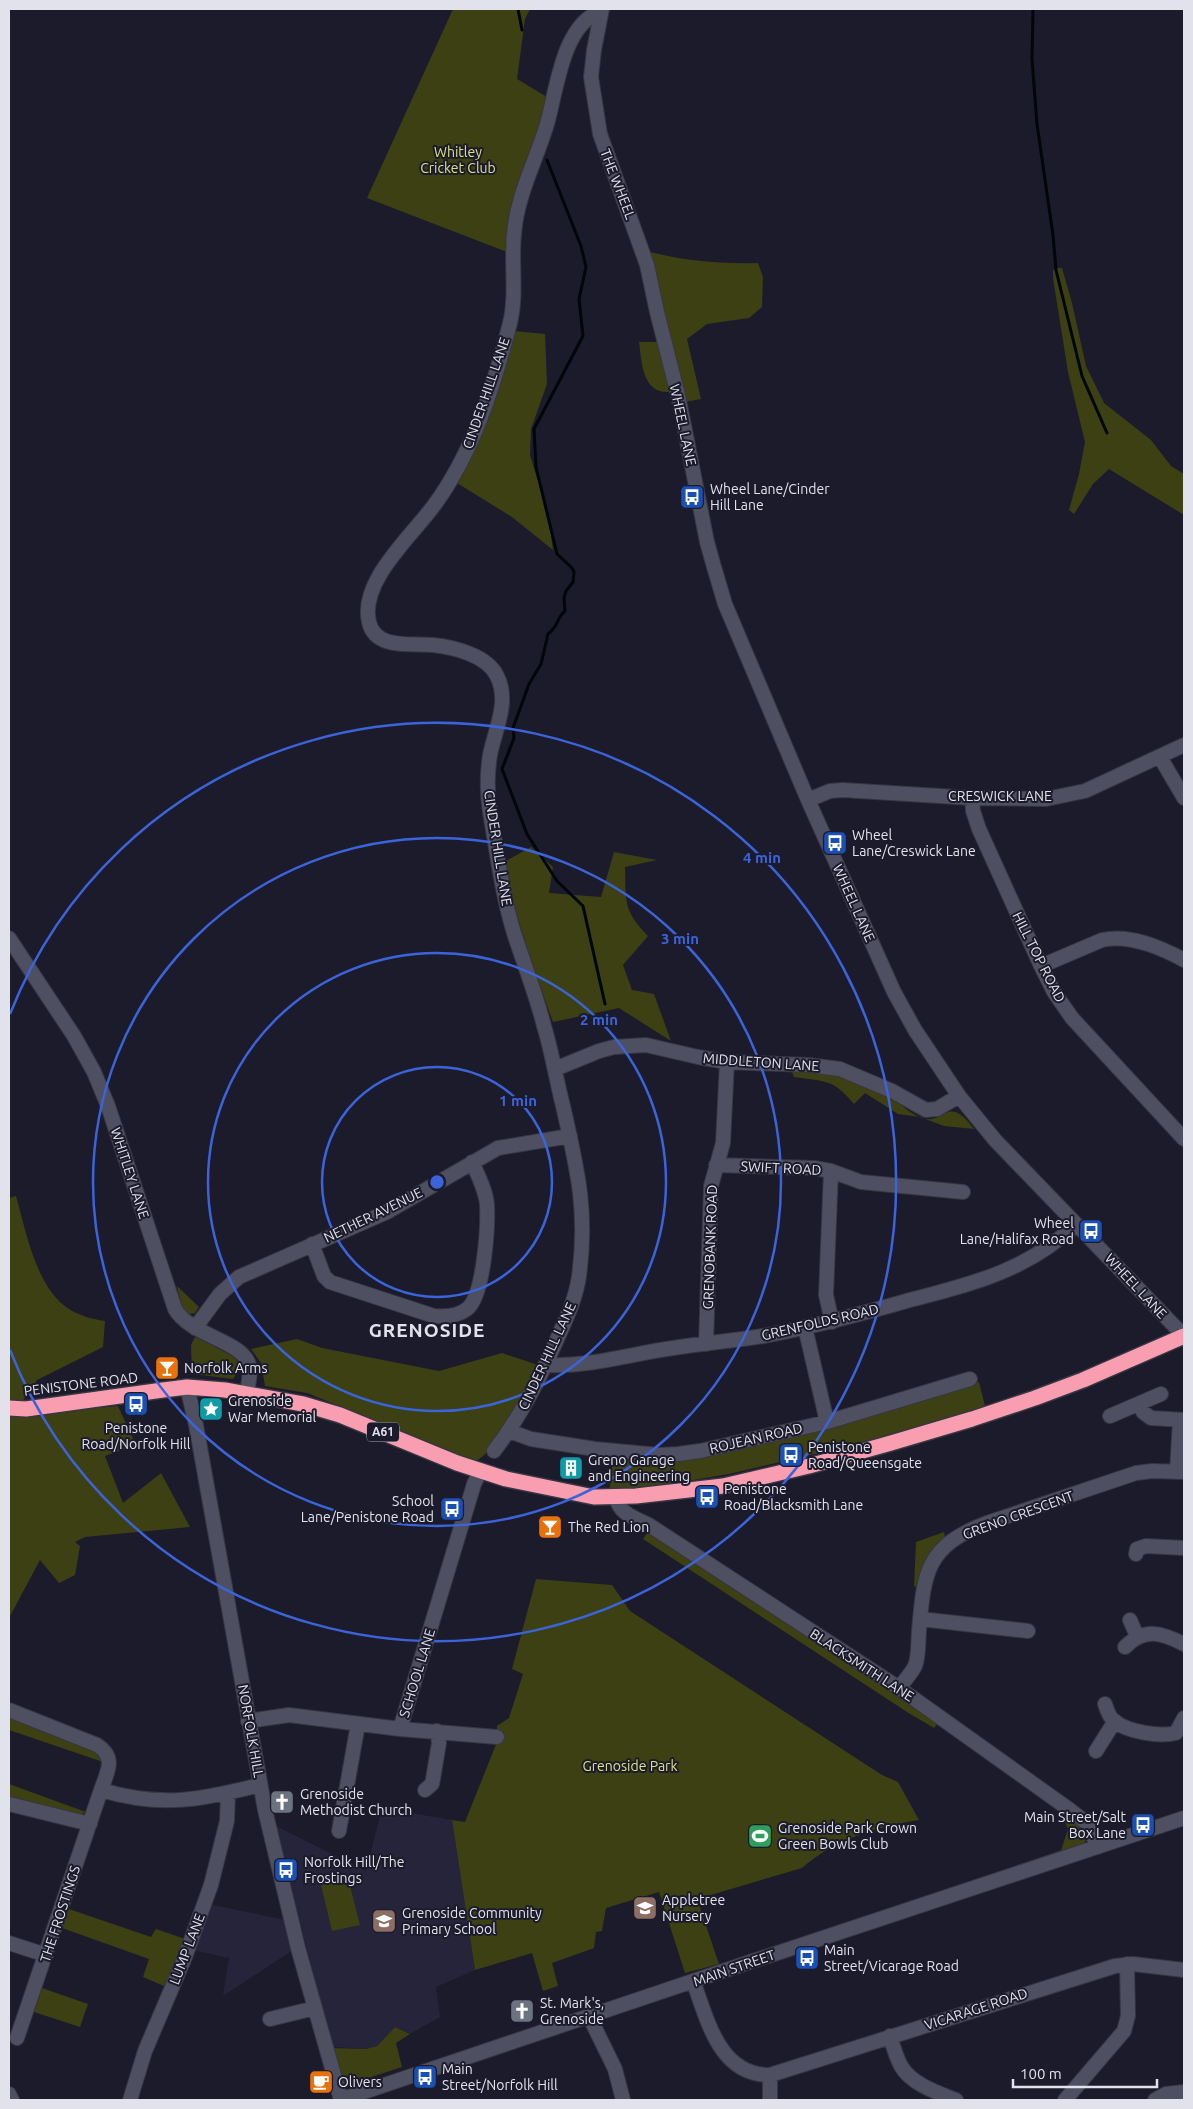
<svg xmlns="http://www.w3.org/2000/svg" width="1193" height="2109" font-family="Ubuntu,sans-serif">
<rect width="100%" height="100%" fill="#1c1b2b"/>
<!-- built -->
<path fill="#25243a" d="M382,1808L452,1820L475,1970L436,1987L440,2017L410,2034L395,2027L377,2046L366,2049L333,2047L274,1825L366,1871Z
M209,1904L285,1920L293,1950L223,1996L229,1958L193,1950Z"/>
<!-- green -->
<path fill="#3c4012" d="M453,9H530L525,19L517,79L547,97L507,252L367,198Z
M650,252C686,261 721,264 758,263L763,277L762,307L749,318L707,324L687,339L701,399L685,402L667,342Z
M1057,268H1062L1072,303L1086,366L1104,403L1151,440L1171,466L1184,474V515L1109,469L1093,484L1074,514L1069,510L1079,474L1085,442L1068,372L1053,278V270Z
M513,331L545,334L547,384L531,429L530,455L548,514L553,550L512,517L457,483L480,433Z
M639,342H658L670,392C642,394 642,363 639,342Z
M531,847L553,867L549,893L601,897L614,852L657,860L625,867C626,902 623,910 648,936L623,965L632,990L654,994L671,1041L619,1008L553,1022C534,969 515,917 504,862Z
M792,1072C834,1071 857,1079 894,1100C902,1105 910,1113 919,1117C945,1128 946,1091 974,1129L944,1126L920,1117L898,1114L865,1093L854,1104C832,1078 826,1082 794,1077Z
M16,1196C26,1231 36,1288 69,1309C80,1316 92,1319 105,1321L103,1347L37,1380L22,1402L9,1401V1198Z
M177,1286L199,1307L195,1313L189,1314L182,1309Z
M195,1337C203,1340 210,1344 217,1348C232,1356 248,1360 233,1379L192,1374L191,1345Z
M297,1339L322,1348L439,1371L502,1353L541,1366C531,1384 493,1457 475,1461L307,1393L265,1386L261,1363L251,1349Z
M979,1382L985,1406L969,1413L840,1448L729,1474L646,1488H610L612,1461L590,1459L587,1452L748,1446Z
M118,1406L136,1445L105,1456L123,1503L161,1473L190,1527L85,1537L75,1542L80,1546L75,1575L59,1583L40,1560L9,1618V1416Z
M648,1532L938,1723L934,1728L907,1712L643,1539Z
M944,1532L945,1537C930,1549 920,1567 917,1587L914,1586L916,1542Z
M536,1579L612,1585L630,1611L882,1775L898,1782L919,1820C879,1826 833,1840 802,1868L697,1899L719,1964L685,1973L659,1892L606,1908L602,1931L596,1932L594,1948L552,1963L558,1986L543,1991L532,1953L475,1970L452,1820L465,1822L497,1742V1726L509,1718L523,1674L512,1669Z
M9,1715L86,1746L99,1755L103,1762L9,1730Z
M9,1784L86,1812L80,1815L9,1799Z
M1058,1806L1079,1821L1088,1836L1083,1846L1060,1854L1068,1829Z
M347,1874L360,1925L332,1931L320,1881Z
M69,1909L151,1937L156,1929L188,1940L164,1986L143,1977L149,1959L62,1928Z
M42,1988L88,2004L80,2027L34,2012Z
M395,2027L410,2034L396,2043L402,2067L344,2086L342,2084L331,2048L366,2049L377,2046Z"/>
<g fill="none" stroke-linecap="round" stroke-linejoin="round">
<!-- stream -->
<path stroke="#000609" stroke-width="3" d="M518,9L522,30
M1033,9L1032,59L1037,124L1053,235L1056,270L1082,376L1107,433
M547,160L581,246L586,267L579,299L583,336L534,429L536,467L557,554L572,568L574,572L573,582L566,591L564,598L565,611C556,618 560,625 548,634L541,664L529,684L513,728L514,738L502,769L527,834L557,881L583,906L605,1004"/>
<defs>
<path id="minor" d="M602,9L594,50L591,77L600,134L647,265L657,312L678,395L707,542L714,567L725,604L808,800L894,992L915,1030L959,1096L995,1140L1184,1336
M1160,757L1184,798
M972,798L973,811L979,829L1041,966L1054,992L1072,1018L1184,1139
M808,800L830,791L843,790L972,798L1046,799L1085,791L1184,745
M9,938L74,1036L94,1072L108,1106L175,1309C190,1335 238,1340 248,1362C252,1371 248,1384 247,1393
M1041,966L1102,940C1130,934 1160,947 1184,960
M555,1069L599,1051L614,1047L646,1045L698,1057L727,1062L808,1065L840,1069L892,1091L926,1110L937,1109L959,1096
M716,1165L814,1168L831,1171L861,1182L963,1192
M831,1171L826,1295L832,1322
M312,1244L324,1276L330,1282L434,1316C445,1317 458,1316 467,1309C484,1296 488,1227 487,1205C486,1191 478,1175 472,1162
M805,1327L827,1422
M195,1328L220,1294L239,1277L387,1212L498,1148L570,1136
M706,1344L711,1186L723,1143L727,1062
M546,1365C590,1367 630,1354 673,1348C703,1343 733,1341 763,1336C813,1327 861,1314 910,1300C972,1284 1029,1270 1076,1224
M187,1387L196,1425L265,1810L298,1948L341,2100
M1140,1404L1143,1412L1151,1418L1184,1420
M1110,1416L1161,1394
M509,1431L531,1439L595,1449L659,1455L678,1454L700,1451L827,1422L970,1379
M494,1451C521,1416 540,1378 558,1337C567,1317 576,1298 579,1276C588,1211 577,1168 563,1106C556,1079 552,1052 544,1026C536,994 524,964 514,933C502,894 497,852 490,812C487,793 487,774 490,755C495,729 510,702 497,676C487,655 453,647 433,645C412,643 375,650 369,622C359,581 413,535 435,504C473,452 494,386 510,323C517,294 511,264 514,234C517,195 536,161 547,124C557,90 562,25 601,11
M1177,1472L1180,1420
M616,1497C619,1514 635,1518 649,1525L899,1688L1070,1810L1087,1823L1098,1847
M1136,1554L1137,1549L1146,1546L1184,1548
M920,1619L1028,1631
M1130,1620L1137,1636
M1125,1647C1145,1627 1162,1633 1184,1644
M899,1688C904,1681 911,1674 915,1666C919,1656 918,1642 919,1631C924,1572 926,1546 987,1523L1136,1473L1152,1471L1184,1472
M1105,1704C1107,1710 1109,1717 1114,1721C1128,1732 1159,1737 1176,1733L1184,1718
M9,1710L97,1745C117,1758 107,1772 101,1790L17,2038
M248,1721L289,1715L400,1729L497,1737
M400,1729L474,1484L480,1472
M1096,1751L1115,1721
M101,1790C162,1808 200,1800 260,1785
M425,1790L432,1784L433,1779L439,1743L437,1731
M9,1804L90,1824
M339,1831L358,1724
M9,1943L46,1955
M693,1981C708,2021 719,2075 770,2075L1115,1966L1133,1964L1184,1970
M589,2016L615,2069L623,2100
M270,2019L315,2008
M890,2036C893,2046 896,2057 901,2066C911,2084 938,2093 956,2100
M9,2094L12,2100
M130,2100L145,2051L185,1957L211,1885L227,1821L228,1793
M340,2100L705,1977L1184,1818
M770,2100V2075
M1065,2100L1124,2031L1128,2016L1127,1964
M1155,2100L1166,2094L1184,2092"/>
<path id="highway" d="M9,1408L26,1409L163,1390L187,1387L225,1390L303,1404L340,1415L457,1463L506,1479L594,1497L636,1496L723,1486L809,1466L891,1443L972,1419L1035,1398L1083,1380L1184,1336"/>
</defs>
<!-- minor casing -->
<use href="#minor" stroke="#373643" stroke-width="16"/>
<!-- highway casing -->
<use href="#highway" stroke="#373643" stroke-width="18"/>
<!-- minor -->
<use href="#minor" stroke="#4f4f62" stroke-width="14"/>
<!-- highway -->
<use href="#highway" stroke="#f99db1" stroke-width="15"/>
</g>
<!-- distance rings -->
<g fill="none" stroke="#3b64db" stroke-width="2.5">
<circle cx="437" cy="1182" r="115"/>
<circle cx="437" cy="1182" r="229"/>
<circle cx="437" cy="1182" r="344"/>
<path d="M10 1014A459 459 0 1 1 10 1350"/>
</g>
<!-- icons -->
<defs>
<symbol id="bus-square" viewBox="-11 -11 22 22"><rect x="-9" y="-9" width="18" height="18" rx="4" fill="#1a4fb4" stroke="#1c1b2b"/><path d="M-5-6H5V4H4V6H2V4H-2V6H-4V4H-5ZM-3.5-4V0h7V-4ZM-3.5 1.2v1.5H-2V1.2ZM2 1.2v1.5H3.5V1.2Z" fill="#fff"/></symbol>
<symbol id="bar-square" viewBox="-11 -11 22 22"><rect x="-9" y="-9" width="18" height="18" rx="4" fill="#e8710a" stroke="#1c1b2b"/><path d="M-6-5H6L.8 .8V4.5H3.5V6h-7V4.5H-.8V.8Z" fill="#fff"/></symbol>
<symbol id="sight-square" viewBox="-11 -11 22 22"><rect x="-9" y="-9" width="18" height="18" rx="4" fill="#0f9aa8" stroke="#1c1b2b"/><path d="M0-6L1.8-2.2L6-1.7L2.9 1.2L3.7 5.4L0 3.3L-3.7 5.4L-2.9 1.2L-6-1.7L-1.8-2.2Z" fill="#fff"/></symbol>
<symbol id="building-square" viewBox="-11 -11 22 22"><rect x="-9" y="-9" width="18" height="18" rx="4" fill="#0f9aa8" stroke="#1c1b2b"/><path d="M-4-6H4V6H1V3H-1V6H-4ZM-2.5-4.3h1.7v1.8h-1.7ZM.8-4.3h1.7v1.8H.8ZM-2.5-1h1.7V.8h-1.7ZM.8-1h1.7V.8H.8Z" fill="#fff"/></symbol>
<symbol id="church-square" viewBox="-11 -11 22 22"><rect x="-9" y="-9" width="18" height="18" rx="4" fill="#6b7280" stroke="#1c1b2b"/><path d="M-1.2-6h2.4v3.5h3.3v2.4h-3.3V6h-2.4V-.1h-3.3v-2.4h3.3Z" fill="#fff"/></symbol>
<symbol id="stadium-square" viewBox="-11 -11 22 22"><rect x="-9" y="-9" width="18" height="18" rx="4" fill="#2e9e5b" stroke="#1c1b2b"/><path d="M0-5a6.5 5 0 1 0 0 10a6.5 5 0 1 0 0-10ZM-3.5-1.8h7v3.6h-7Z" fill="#fff"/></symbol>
<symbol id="school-square" viewBox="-11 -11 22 22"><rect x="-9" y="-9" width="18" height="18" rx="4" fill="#8d6e63" stroke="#1c1b2b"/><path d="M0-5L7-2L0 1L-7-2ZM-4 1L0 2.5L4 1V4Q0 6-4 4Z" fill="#fff"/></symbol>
<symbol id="cafe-square" viewBox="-11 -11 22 22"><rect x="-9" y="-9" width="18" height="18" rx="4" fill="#e8710a" stroke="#1c1b2b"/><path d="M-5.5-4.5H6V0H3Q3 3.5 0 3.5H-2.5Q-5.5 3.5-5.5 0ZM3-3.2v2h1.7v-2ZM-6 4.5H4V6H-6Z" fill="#fff"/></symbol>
</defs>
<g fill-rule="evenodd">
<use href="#bus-square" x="678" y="483" width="28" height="28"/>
<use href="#bus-square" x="821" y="829" width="28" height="28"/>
<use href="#bus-square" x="1077" y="1217" width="28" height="28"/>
<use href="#bar-square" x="153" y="1354" width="28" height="28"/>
<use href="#bus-square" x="122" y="1390" width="28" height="28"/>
<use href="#sight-square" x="197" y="1395" width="28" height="28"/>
<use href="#bus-square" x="777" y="1441" width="28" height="28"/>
<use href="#building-square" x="557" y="1454" width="28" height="28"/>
<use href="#bus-square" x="693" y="1483" width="28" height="28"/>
<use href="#bus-square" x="438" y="1495" width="28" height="28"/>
<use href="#bar-square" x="536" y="1513" width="28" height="28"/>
<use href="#church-square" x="268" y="1788" width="28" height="28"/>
<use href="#bus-square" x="1129" y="1811" width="28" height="28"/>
<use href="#stadium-square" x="746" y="1822" width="28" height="28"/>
<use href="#bus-square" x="272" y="1856" width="28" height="28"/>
<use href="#school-square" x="631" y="1894" width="28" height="28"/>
<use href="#school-square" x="370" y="1907" width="28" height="28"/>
<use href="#bus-square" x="793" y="1944" width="28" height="28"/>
<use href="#church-square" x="508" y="1997" width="28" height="28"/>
<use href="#bus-square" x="411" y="2063" width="28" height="28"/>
<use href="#cafe-square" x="307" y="2068" width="28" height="28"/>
</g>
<g text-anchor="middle" stroke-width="4" stroke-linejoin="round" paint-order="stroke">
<!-- shield labels -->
<rect fill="#1c1b2b" stroke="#a7a6b3" stroke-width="1" x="367" y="1422.5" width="32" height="19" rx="4"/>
<g font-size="12" font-weight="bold" fill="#e2e2ed">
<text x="383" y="1436">A61</text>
</g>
<!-- park labels -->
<g font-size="14" fill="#dae380" stroke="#1c1b2b">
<text x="458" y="157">Whitley<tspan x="458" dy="16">Cricket Club</tspan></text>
<text x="630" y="1771">Grenoside Park</text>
</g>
<!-- street labels -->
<g font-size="14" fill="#e2e2ed" stroke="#1c1b2b">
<text transform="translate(618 184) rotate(69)" y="5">THE WHEEL</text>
<text transform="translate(486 393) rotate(-71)" y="5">CINDER HILL LANE</text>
<text transform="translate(683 425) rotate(78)" y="5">WHEEL LANE</text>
<text x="1000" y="801">CRESWICK LANE</text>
<text transform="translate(498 848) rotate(81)" y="5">CINDER HILL LANE</text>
<text transform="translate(854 903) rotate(66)" y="5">WHEEL LANE</text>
<text transform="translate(1039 957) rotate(63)" y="5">HILL TOP ROAD</text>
<text transform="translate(761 1062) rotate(4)" y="5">MIDDLETON LANE</text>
<text transform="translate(781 1168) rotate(3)" y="5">SWIFT ROAD</text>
<text transform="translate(130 1173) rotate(72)" y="5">WHITLEY LANE</text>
<text transform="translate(373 1215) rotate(-26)" y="5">NETHER AVENUE</text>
<text transform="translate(710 1247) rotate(-88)" y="5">GRENOBANK ROAD</text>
<text transform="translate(1136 1286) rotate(47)" y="5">WHEEL LANE</text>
<text transform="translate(820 1322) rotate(-13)" y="5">GRENFOLDS ROAD</text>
<text transform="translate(547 1356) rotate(-65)" y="5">CINDER HILL LANE</text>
<text transform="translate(81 1384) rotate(-7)" y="5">PENISTONE ROAD</text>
<text transform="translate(756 1438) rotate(-13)" y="5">ROJEAN ROAD</text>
<text transform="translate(1018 1515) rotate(-20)" y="5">GRENO CRESCENT</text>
<text transform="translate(862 1665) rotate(33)" y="5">BLACKSMITH LANE</text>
<text transform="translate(417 1673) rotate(-73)" y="5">SCHOOL LANE</text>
<text transform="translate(251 1731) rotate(80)" y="5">NORFOLK HILL</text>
<text transform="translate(60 1914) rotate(-72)" y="5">THE FROSTINGS</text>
<text transform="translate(187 1949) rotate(-69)" y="5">LUMP LANE</text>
<text transform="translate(734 1968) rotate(-19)" y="5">MAIN STREET</text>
<text transform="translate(976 2009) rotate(-18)" y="5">VICARAGE ROAD</text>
</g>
<!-- poi labels -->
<g font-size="14" fill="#e2e2ed" stroke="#1c1b2b" text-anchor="start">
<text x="710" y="494">Wheel Lane/Cinder<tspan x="710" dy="16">Hill Lane</tspan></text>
<text x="852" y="840">Wheel<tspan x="852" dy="16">Lane/Creswick Lane</tspan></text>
<text x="1074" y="1228" text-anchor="end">Wheel<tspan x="1074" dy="16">Lane/Halifax Road</tspan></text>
<text x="184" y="1373">Norfolk Arms</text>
<text x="228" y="1406">Grenoside<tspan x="228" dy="16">War Memorial</tspan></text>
<text x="136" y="1433" text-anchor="middle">Penistone<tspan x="136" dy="16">Road/Norfolk Hill</tspan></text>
<text x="808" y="1452">Penistone<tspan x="808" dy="16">Road/Queensgate</tspan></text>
<text x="588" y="1465">Greno Garage<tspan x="588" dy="16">and Engineering</tspan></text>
<text x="724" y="1494">Penistone<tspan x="724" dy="16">Road/Blacksmith Lane</tspan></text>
<text x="434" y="1506" text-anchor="end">School<tspan x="434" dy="16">Lane/Penistone Road</tspan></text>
<text x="568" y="1532">The Red Lion</text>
<text x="300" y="1799">Grenoside<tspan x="300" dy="16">Methodist Church</tspan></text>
<text x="1126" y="1822" text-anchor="end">Main Street/Salt<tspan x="1126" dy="16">Box Lane</tspan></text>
<text x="778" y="1833">Grenoside Park Crown<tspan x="778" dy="16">Green Bowls Club</tspan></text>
<text x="304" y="1867">Norfolk Hill/The<tspan x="304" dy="16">Frostings</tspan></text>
<text x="662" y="1905">Appletree<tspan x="662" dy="16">Nursery</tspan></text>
<text x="402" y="1918">Grenoside Community<tspan x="402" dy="16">Primary School</tspan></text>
<text x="824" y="1955">Main<tspan x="824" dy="16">Street/Vicarage Road</tspan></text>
<text x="540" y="2008">St. Mark's,<tspan x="540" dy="16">Grenoside</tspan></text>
<text x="442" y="2074">Main<tspan x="442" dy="16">Street/Norfolk Hill</tspan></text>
<text x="338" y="2087">Olivers</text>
</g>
<!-- district labels -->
<g font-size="19" font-weight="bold" letter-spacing="1" fill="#e2e2ed" stroke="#1c1b2b">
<text x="427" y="1337">GRENOSIDE</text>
</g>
</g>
<circle cx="437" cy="1182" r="8" fill="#3b64db" stroke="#1c1b2b" stroke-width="2.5"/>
<g font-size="15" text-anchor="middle" font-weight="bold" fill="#3b64db" stroke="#1c1b2b" stroke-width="4" stroke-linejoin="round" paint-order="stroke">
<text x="762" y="863">4 min</text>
<text x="680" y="944">3 min</text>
<text x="599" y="1025">2 min</text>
<text x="518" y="1106">1 min</text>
</g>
<!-- border -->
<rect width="1193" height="2109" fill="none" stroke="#e2e2ed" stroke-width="20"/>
<!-- scale -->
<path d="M1013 2079v8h144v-8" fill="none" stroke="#e2e2ed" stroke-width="2.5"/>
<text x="1020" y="2079" font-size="15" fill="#e2e2ed" stroke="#1c1b2b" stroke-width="4" paint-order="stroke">100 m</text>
</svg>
